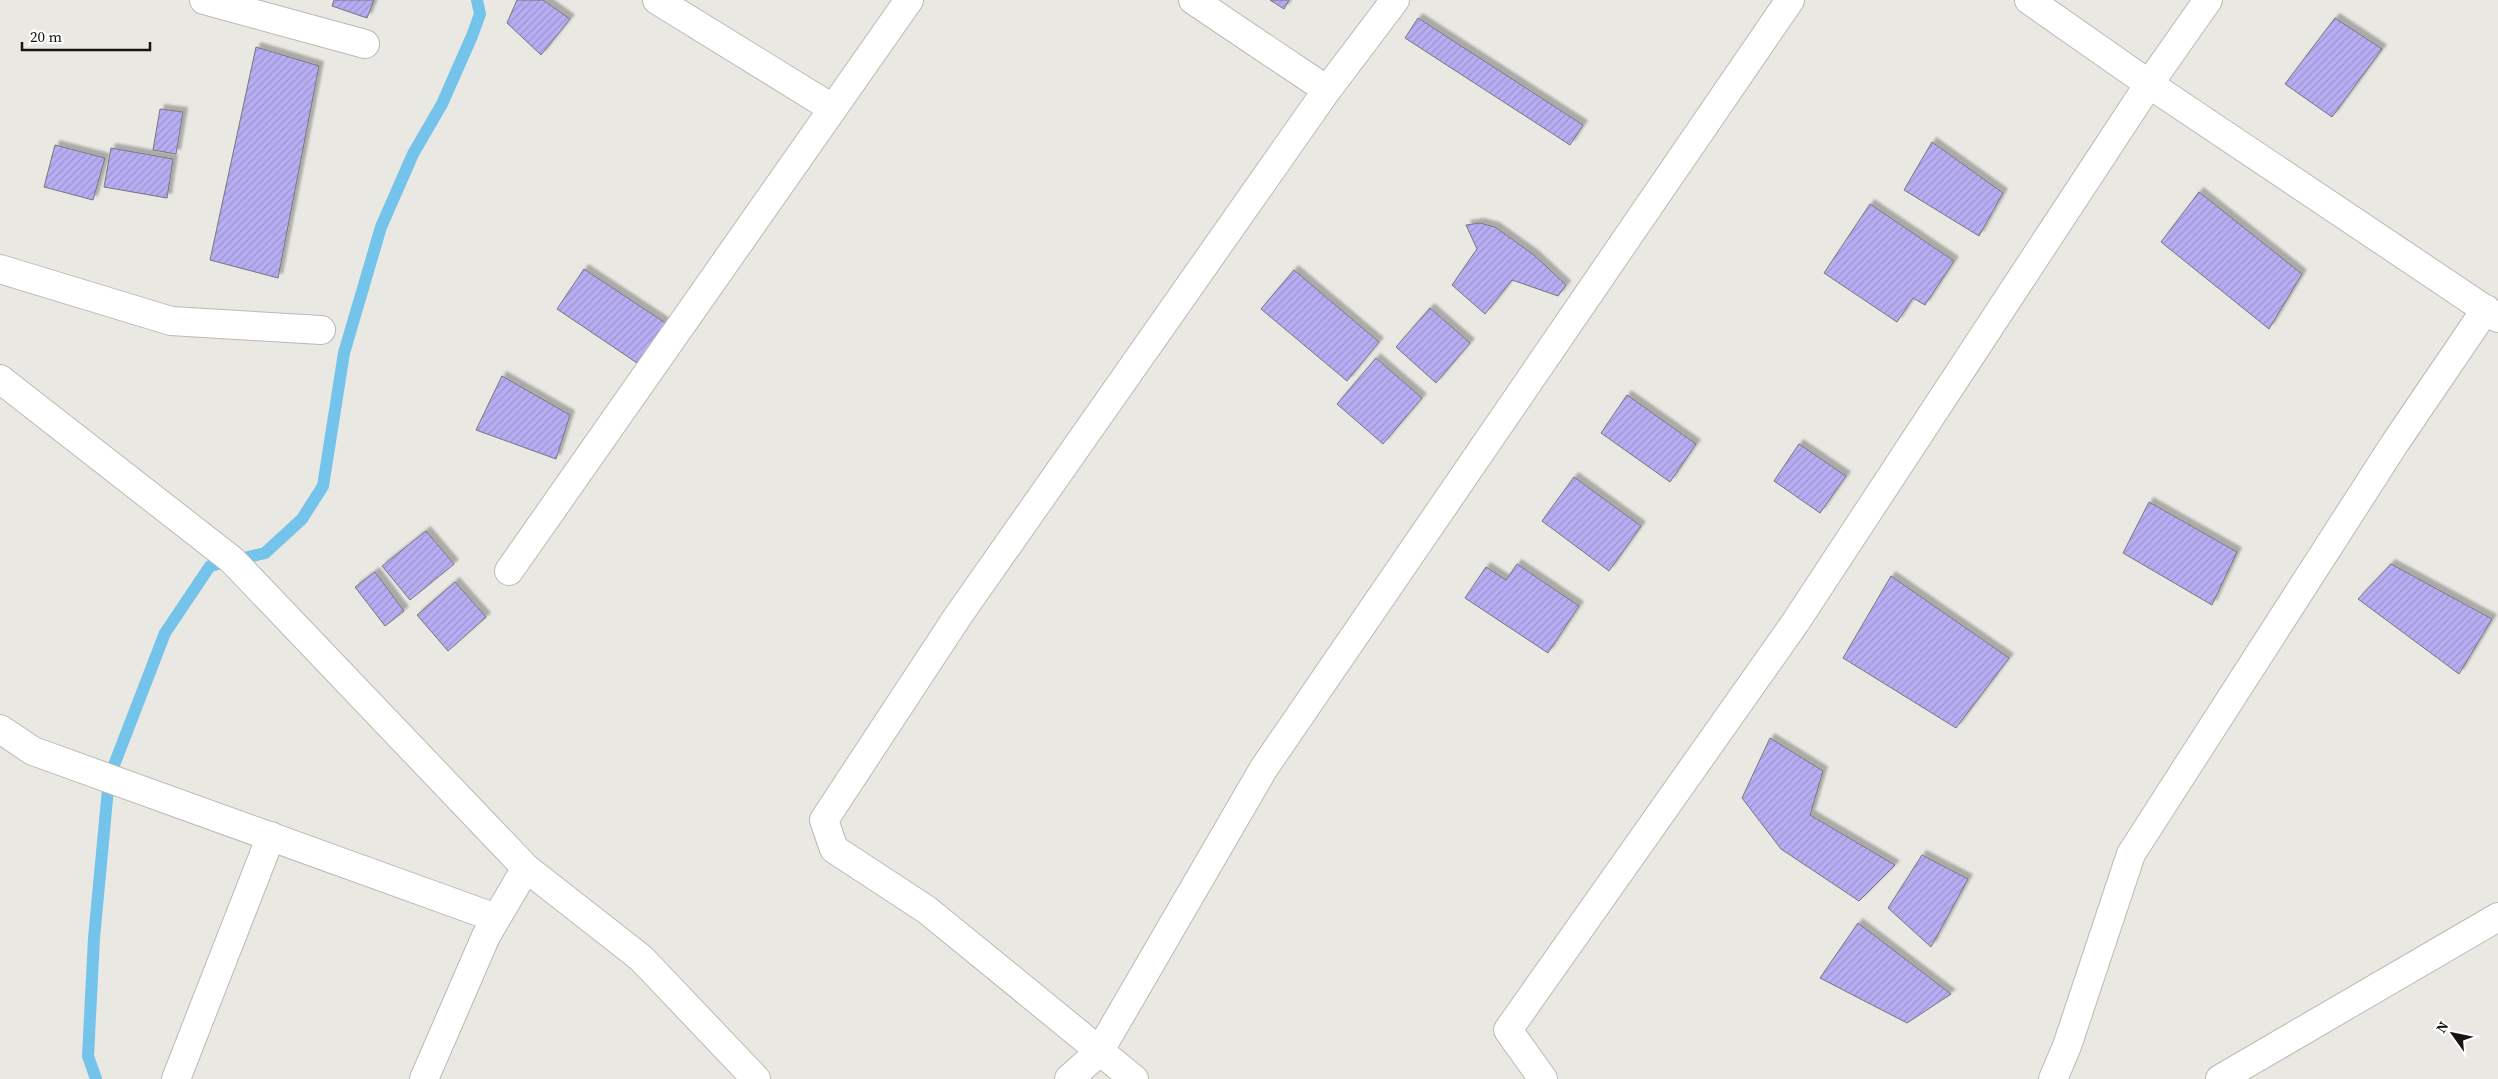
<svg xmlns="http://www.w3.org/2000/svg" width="2498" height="1079" font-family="'Source Serif 4',serif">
<defs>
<pattern id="building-hatch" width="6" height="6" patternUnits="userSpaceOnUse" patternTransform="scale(1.25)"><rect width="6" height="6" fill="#b6adf2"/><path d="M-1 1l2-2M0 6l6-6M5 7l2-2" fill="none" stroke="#9c94cf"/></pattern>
<filter id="shadow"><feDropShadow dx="4.5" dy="-4.5" stdDeviation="1" flood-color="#0004"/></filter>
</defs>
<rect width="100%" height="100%" fill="#eae8e3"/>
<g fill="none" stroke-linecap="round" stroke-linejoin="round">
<!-- stream -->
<path stroke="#73c3eb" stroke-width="12" d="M96,1079L88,1056L94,938L109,778L165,633L210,566L265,553L302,519L323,486L344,353L381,227L413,154L442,104L472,36L480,14L477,0"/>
</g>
<!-- building -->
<path fill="url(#building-hatch)" stroke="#76767a" filter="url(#shadow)" d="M334,0H374L367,18L332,6Z
M517,0H543L570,19L541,55L507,23Z
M1270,0H1289L1284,9Z
M1418,18L1583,125L1570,145L1405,38Z
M2335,18L2382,49L2332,117L2285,84Z
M256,47L319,66L278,278L210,260Z
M160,109L183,112L176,154L153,150Z
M1932,142L2003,193L1979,236L1904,190Z
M55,145L105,158L93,200L44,187Z
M111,148L173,159L167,198L104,187Z
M2199,192L2302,274L2269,329L2161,242Z
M1870,204L1954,261L1925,305L1913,298L1897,322L1824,273Z
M1480,223L1495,227L1534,255L1566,285L1558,296L1512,280L1485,314L1452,285L1477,249L1466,225Z
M584,269L667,324L640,365L557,309Z
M1294,270L1379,342L1347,381L1261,309Z
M1430,308L1470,343L1436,383L1396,347Z
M1376,358L1422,398L1383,444L1337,404Z
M502,376L570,415L556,459L476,430Z
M1627,395L1696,444L1670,482L1601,433Z
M1799,444L1846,476L1820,513L1774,481Z
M1574,477L1641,526L1609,571L1542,521Z
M2149,502L2237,552L2212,605L2123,553Z
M426,531L454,564L410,600L382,566Z
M1517,564L1579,606L1548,653L1465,598L1486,567L1506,580Z
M2391,564L2492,619L2459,674L2358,599Z
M375,572L404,611L385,626L355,587Z
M1891,576L2009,658L1956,728L1843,658Z
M455,582L486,617L448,651L417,615Z
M1770,738L1823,771L1810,815L1895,865L1859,901L1781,849L1742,798Z
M1922,855L1968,879L1931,947L1888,908Z
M1858,923L1951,994L1907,1023L1820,978Z"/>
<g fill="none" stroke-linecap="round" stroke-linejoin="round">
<defs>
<path id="minor" d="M204,0L365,44
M657,0L832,108
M1193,0L1327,90
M2029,0L2149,84L2498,318
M0,269L171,321L321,330
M0,379L232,560L526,868L641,958L756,1079
M509,571L909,0
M0,729L33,751L496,918
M176,1079L271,836
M424,1079L486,936L526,868
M1069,1079L1099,1052L1264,768L1790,0
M1134,1079L927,910L834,849L824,820L958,616L1327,90L1395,0
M1543,1079L1508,1030L1795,623L2149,84L2208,0
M2053,1079L2067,1046L2131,854L2395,443L2486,309
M2220,1079L2498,917"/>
</defs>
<!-- minor casing -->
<use href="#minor" stroke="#bbb9b4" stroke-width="30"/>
<!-- minor -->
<use href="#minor" stroke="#fff" stroke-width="28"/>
</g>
<!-- north arrow -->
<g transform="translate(2453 1034) rotate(303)" stroke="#ffffff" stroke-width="4" paint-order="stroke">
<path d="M0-4L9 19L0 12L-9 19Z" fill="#161513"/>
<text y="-8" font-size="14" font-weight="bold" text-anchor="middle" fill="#161513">N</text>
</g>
<!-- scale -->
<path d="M22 42v8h128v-8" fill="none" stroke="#161513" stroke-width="2.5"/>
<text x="30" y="42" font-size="15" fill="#161513" stroke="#ffffff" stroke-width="4" paint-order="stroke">20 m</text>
</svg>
